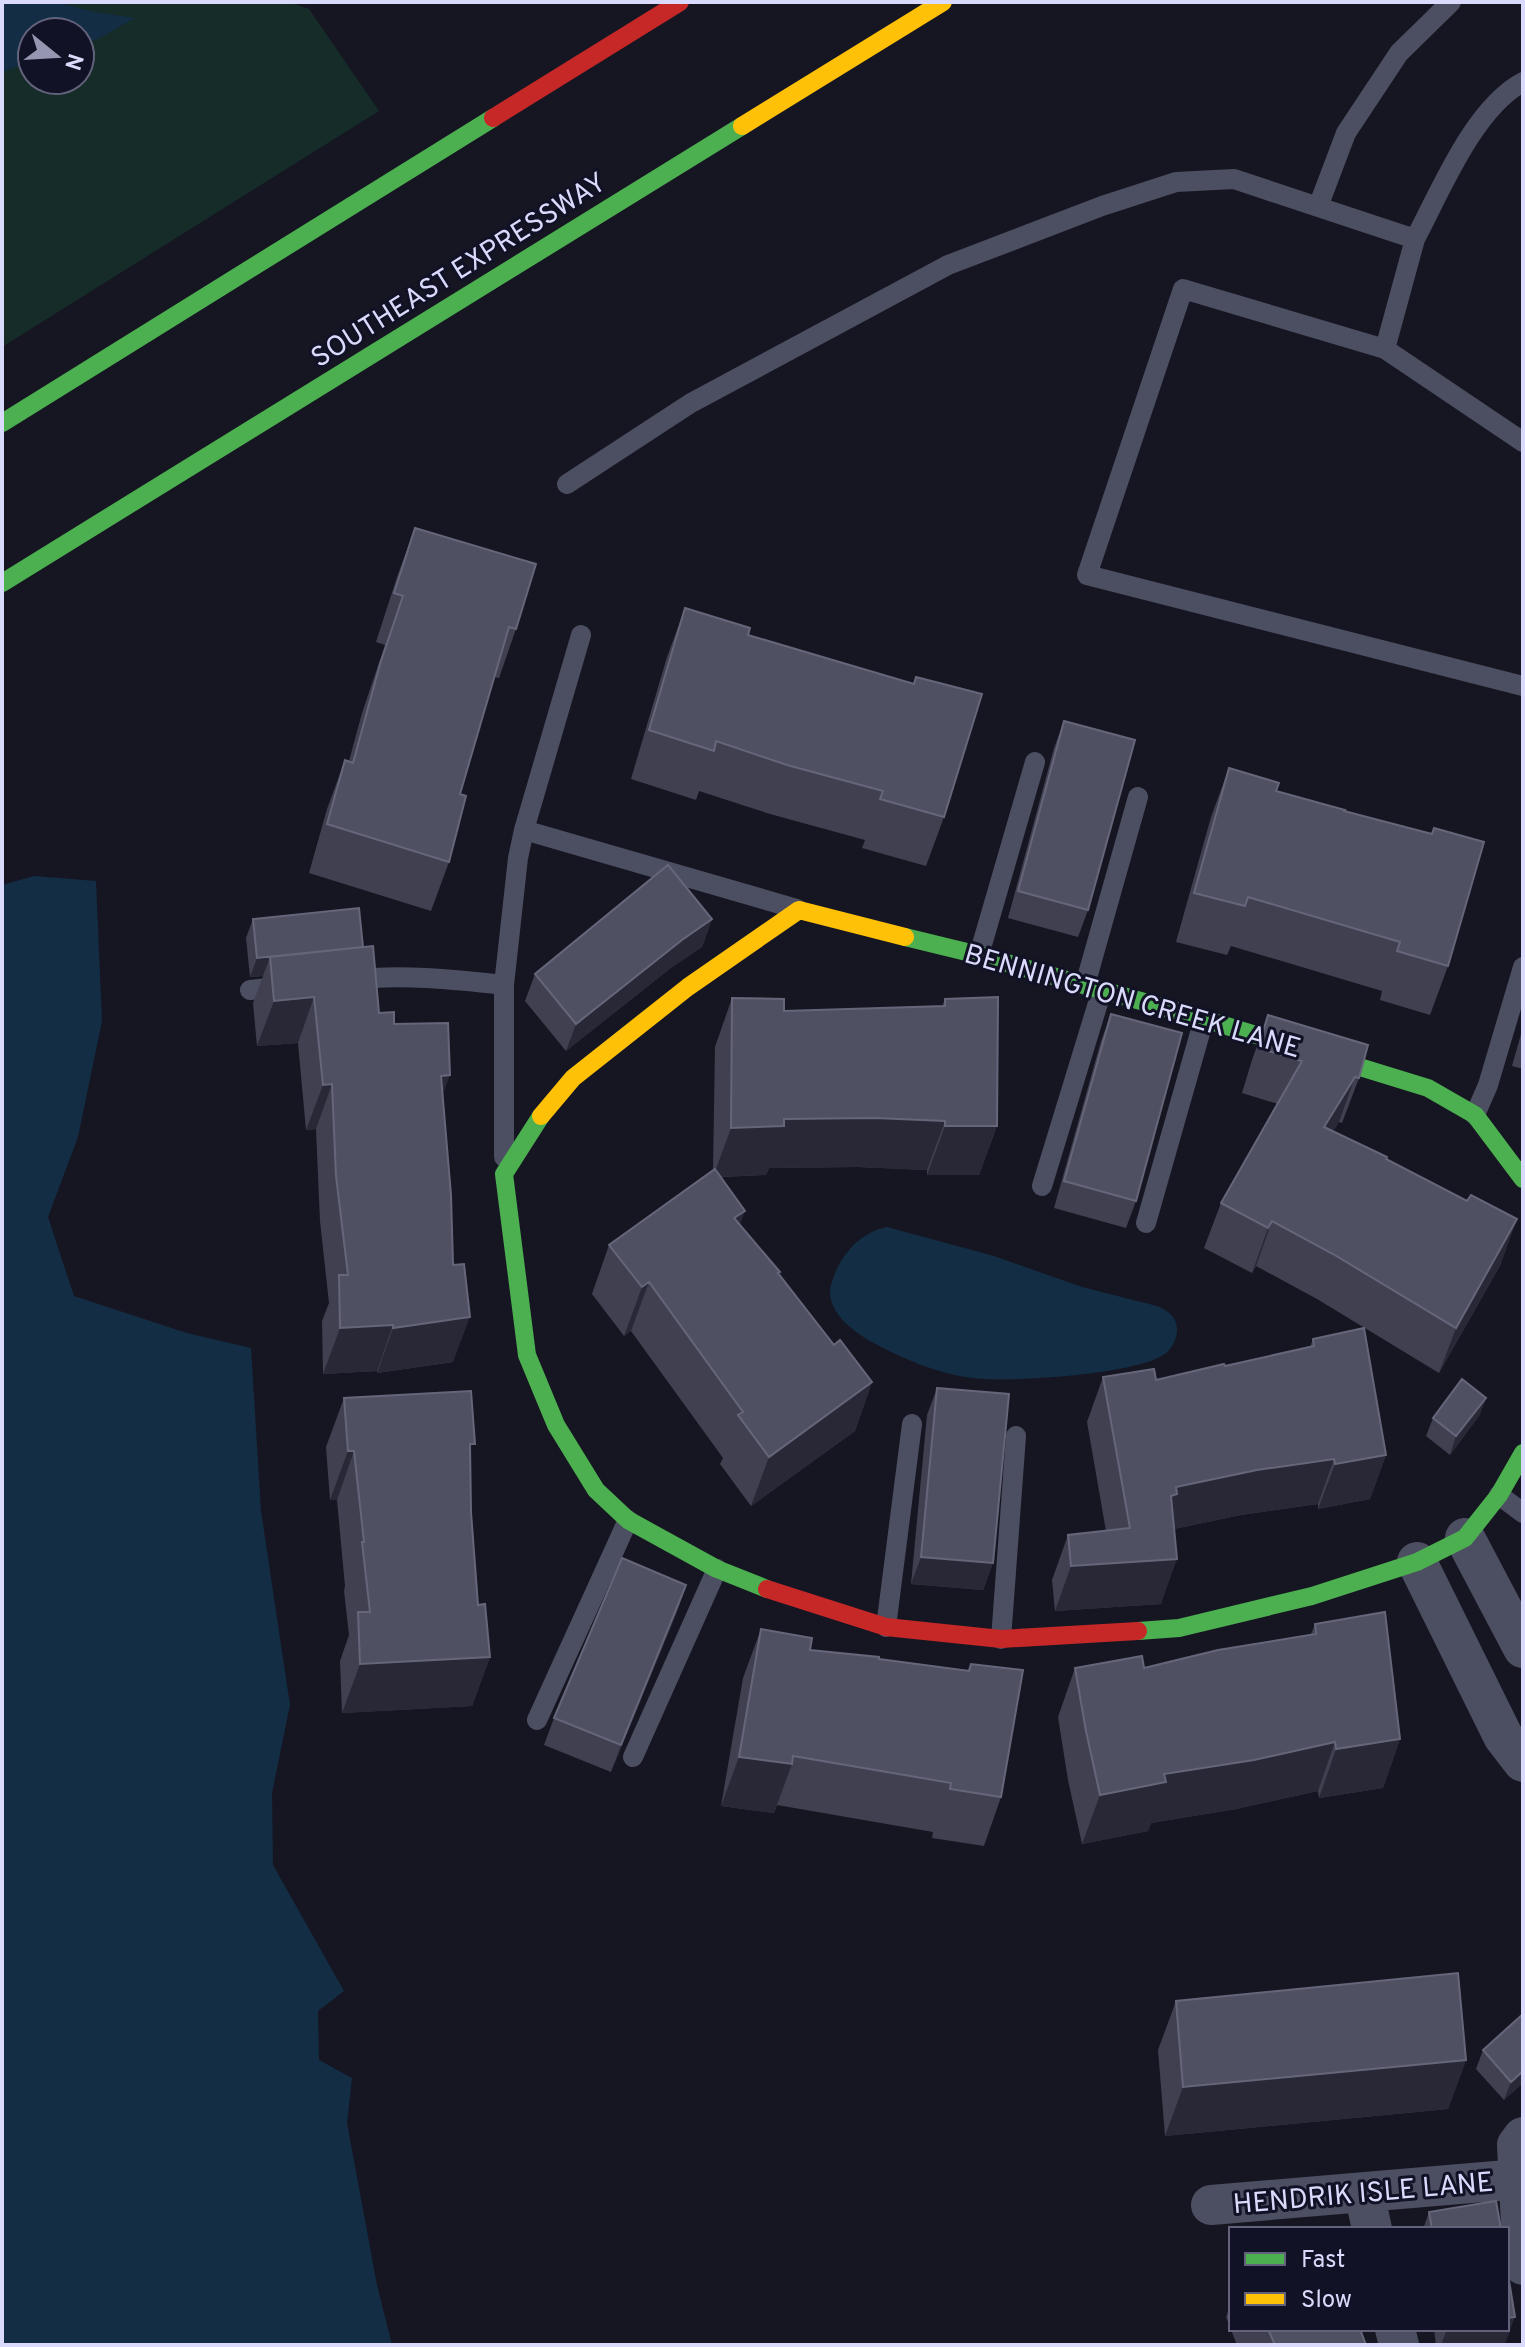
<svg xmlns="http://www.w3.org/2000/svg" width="1525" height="2347" font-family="Overpass,sans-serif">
<rect width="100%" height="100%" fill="#161622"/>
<!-- green -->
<path fill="#152c29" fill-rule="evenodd" d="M2,2H290L309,9L379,111L2,347ZM32,32H80V80H32Z"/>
<!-- water -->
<path fill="#132d45" d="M2,2H56L94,12L135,18L98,39L80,45V32H32V61L2,72Z
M34,876L96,881L102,1021L78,1137L48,1217L74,1296L187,1333L251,1348L261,1511L290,1705L272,1793L273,1865L344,1991L318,2011L319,2060L352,2078L347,2123L377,2285L392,2345H2V885Z
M887,1227L994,1256L1082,1287L1157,1306C1169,1311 1178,1318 1177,1332C1176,1340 1172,1348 1166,1353C1141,1374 1020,1381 985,1379C944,1377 905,1360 870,1341C851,1330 825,1310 831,1285C838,1258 859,1232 887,1227Z"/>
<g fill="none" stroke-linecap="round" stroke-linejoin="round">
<!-- lane -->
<path stroke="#4c4e61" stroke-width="20" d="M1318,207L1346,133L1399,53L1451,2
M1415,239L1385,349L1183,289L1087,575L1523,686
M1385,349L1523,442
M567,484L691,403L948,265L1102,206L1176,182L1234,179L1415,239C1441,190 1474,108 1523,82
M524,830L797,909
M979,955L1035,762
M348,980C401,974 452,979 504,985
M1085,985L1138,797
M250,990L285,986
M1475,1115L1488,1085L1523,967
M504,1157V985L518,858L524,830L581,635
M1042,1186L1102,990
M1146,1223L1204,1019
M1499,1495L1523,1513
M886,1627L912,1424
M1001,1639L1016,1436
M537,1720L628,1520
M633,1757L717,1569"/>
<!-- street -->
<path stroke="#4c4e61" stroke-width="40" d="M1465,1538L1523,1648
M1417,1562L1503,1736L1523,1762
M1523,2137L1517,2145L1523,2265
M1364,2192L1372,2229
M1211,2205L1519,2179
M1395,2329L1399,2345"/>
<!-- fast -->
<path stroke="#4caf50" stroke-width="18" d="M2,423L493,118
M2,583L742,126
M905,937L979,955L1204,1019L1428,1088L1475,1115L1523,1179
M541,1116L504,1174L527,1355L556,1425L596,1490L628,1520L717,1569L767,1589
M1138,1631L1179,1628L1312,1596L1417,1562L1465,1538L1499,1495L1523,1453"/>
<!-- slow -->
<path stroke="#ffc107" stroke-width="18" d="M742,126L943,2
M541,1116L573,1078L688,987L799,910L905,937"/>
<!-- jam -->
<path stroke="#c62828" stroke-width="18" d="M493,118L680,2
M767,1589L886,1627L1001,1639L1138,1631"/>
</g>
<!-- wall -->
<path fill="#404051" d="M415,528L516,629L499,678L494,677L460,794L449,862L431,911L309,873L327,809L345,760L349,761L362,713L385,645L376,642L397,577Z
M685,608L748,635L944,817L926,866L862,848L865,840L770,814L699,791L696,800L631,779L667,657Z
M1064,721L1088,910L1078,937L1008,918L1054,748Z
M1229,768L1276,791L1344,811L1448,966L1430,1015L1380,1000L1382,991L1231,946L1227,955L1176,942L1211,817Z
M253,919L363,947L379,1013L394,1024L443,1094L453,1362L377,1373V1371L323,1374L322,1321L329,1303L320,1221L316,1129L306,1130L298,1043L257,1046L253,1003L263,976L250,977L246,938Z
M712,919L702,947L672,967L566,1051L525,1001L535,974Z
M732,998L784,1011L942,1006L945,999L997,1126L979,1175H927V1170L858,1167L769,1168L766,1175L721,1177L740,1225L780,1272L779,1274L834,1345L872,1382L855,1431L751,1506L720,1464L723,1458L631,1331L624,1336L592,1294L609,1245L713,1170L715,1047Z
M1111,1014L1136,1201L1126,1228L1054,1208L1101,1041Z
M1268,1015L1359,1078L1342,1123L1339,1122L1333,1131L1386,1159L1501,1264L1439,1373L1317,1299L1256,1266L1252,1273L1204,1248L1221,1203L1278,1104L1242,1093L1252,1060Z
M1523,1027V1069L1512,1066Z
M1313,1339L1386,1455L1370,1499L1318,1509V1504L1241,1515L1174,1529L1161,1604L1055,1611L1052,1580L1068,1535L1106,1531L1087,1422L1103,1377L1156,1380L1310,1347Z
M937,1388L993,1563L983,1590L911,1584L927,1415Z
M344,1398L471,1455V1512L478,1605L490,1657L472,1706L342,1713L340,1661L349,1635L344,1591L345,1586L337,1500H330L326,1447Z
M1486,1398L1479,1416L1450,1455L1426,1436L1433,1418Z
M686,1585L677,1612L611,1772L544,1745L554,1718Z
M1315,1624L1400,1739L1383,1788L1319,1798L1318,1791L1236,1809L1151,1823L1148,1831L1082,1844L1068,1780L1058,1717L1075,1668H1144L1311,1634Z
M761,1629L810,1650L968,1670L971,1664L1001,1797L984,1846L932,1838L933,1832L777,1805L774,1813L721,1806L743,1678Z
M1176,2001L1466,2060L1448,2109L1165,2136L1158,2050Z
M1523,2014V2083L1504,2100L1476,2069L1483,2050Z
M1429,2212L1501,2229H1423Z
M1231,2303V2329H1360L1366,2345H1237L1226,2317Z
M1434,2329H1507L1505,2344L1496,2345H1436Z"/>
<!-- shaded-wall -->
<path fill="#282836" d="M712,919L702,947L672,967L566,1051L576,1024L682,940Z
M363,947L270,957L263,976L250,977L257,958Z
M314,997L298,1043L257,1046L274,1001Z
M450,1075L433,1121L441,1076Z
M1355,1077L1339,1122L1307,1172L1324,1127Z
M332,1084L316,1129L306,1130L323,1085Z
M875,1118L945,1121L927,1170L858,1167L769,1168L766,1175L713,1177L731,1128L784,1119Z
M945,1126H997L979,1175H927Z
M745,1211L727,1260L734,1218Z
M1517,1219L1501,1264L1439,1373L1456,1328Z
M1272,1221L1256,1266L1252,1273L1268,1228Z
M649,1282L631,1331L624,1336L642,1287Z
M470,1317L453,1362L377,1373L393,1328Z
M393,1325L377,1371L323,1374L340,1328Z
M872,1382L855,1431L751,1506L769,1457Z
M1486,1398L1479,1416L1450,1455L1456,1436Z
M348,1451H354L337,1500H330Z
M1386,1455L1370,1499L1318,1509L1335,1464Z
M1334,1459L1318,1504L1241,1515L1164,1531L1171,1496L1176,1487L1257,1470Z
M921,1557L993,1563L983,1590L911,1584Z
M1177,1559L1161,1604L1055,1611L1071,1566Z
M686,1585L677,1612L611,1772L621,1745Z
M490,1657L472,1706L342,1713L360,1664Z
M1400,1739L1383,1788L1319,1798L1336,1749Z
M1335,1742L1318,1791L1236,1809L1151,1823L1148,1831L1082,1844L1100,1795L1164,1774Z
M739,1757L792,1764L774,1813L721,1806Z
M1466,2060L1448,2109L1165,2136L1183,2087Z
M1523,2071V2083L1504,2100L1511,2082Z
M1515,2317L1505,2344L1496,2345H1441L1447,2329H1507V2318Z"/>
<!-- building -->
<path fill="#505063" stroke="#66667b" stroke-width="2" d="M415,528L536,564L516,629L509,627L460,794L466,796L449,862L327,824L345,760L353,763L380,664L403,596L394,593Z
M685,608L750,628L748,635L914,684L916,677L982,694L944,817L880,799L883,791L787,765L716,741L714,751L649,730Z
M1064,721L1135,740L1088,910L1018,891Z
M1229,768L1279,783L1276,791L1345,810L1344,811L1432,834L1434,828L1484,842L1448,966L1397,951L1400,942L1248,897L1245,906L1194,893Z
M668,865L712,919L682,940L576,1024L535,974Z
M359,908L363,947L257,958L253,919Z
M373,946L379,1013L394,1012V1024L448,1023L450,1075L441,1076L451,1195L453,1265L464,1264L470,1317L393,1328V1325L340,1328L339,1275H348L336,1176L332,1084L323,1085L314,997L274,1001L270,957Z
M998,997L997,1126H945V1121L875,1118L784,1119V1126L731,1128L732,998L784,999V1011L945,1006V999Z
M1111,1014L1182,1033L1136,1201L1064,1181Z
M1268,1015L1368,1045L1359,1078L1355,1077L1324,1127L1387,1157L1386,1159L1467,1201L1471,1195L1517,1219L1456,1328L1333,1254L1272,1221L1268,1228L1221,1203L1302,1061L1258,1048Z
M715,1169L745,1211L734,1218L780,1272L778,1273L834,1345L840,1340L872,1382L769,1457L738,1415L743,1412L649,1282L642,1287L609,1245Z
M1364,1328L1386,1455L1335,1464L1334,1459L1257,1470L1176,1487L1177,1494L1171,1496L1177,1559L1071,1566L1068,1535L1130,1528L1103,1377L1154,1369L1156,1380L1224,1364L1225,1366L1314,1346L1313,1339Z
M1462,1379L1486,1398L1456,1436L1433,1418Z
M937,1388L1009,1394L993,1563L921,1557Z
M471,1391L475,1444H470L471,1512L478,1605L485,1604L490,1657L360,1664L358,1612H370L362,1542H364L354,1451H348L344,1398Z
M622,1558L686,1585L621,1745L554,1718Z
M1385,1612L1400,1739L1336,1749L1335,1742L1254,1760L1164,1774L1166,1782L1100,1795L1086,1731L1075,1668L1142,1656L1144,1668L1218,1650L1316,1634L1315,1624Z
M761,1629L812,1638L810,1650L879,1657V1659L969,1671L971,1664L1023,1670L1001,1797L950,1789L951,1783L793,1756L792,1764L739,1757Z
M1458,1973L1466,2060L1183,2087L1176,2001Z
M1523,2014V2071L1511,2082L1483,2050Z
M1496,2201L1501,2229H1432L1429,2212Z
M1507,2268L1515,2317L1507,2318Z
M1268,2329H1360L1366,2345H1275Z"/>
<g text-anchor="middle" stroke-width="6" stroke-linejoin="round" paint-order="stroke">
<!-- street labels -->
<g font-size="28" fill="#dadbfc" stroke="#121226">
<text transform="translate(458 269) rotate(-32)" y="10">SOUTHEAST EXPRESSWAY</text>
<text transform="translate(1133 1000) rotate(16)" y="10">BENNINGTON CREEK LANE</text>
<text transform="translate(1363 2192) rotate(-5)" y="10">HENDRIK ISLE LANE</text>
</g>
</g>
<!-- border -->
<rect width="1525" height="2347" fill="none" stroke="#dadbfc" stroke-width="8"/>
<!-- legend -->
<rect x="1229" y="2227" width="280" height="104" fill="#121226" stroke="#62627c" stroke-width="2"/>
<rect x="1245" y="2253" width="40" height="12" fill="#4caf50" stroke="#62627c" stroke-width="2"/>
<text x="1301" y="2267" font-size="24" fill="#dadbfc">Fast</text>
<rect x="1245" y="2293" width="40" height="12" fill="#ffc107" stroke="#62627c" stroke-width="2"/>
<text x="1301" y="2307" font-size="24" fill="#dadbfc">Slow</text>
<!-- north arrow -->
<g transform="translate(56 56) rotate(108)"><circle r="38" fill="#121226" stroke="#62627c" stroke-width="2"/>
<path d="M0-6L14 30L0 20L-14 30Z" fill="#9596b0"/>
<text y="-12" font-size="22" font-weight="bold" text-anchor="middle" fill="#dadbfc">N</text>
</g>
</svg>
